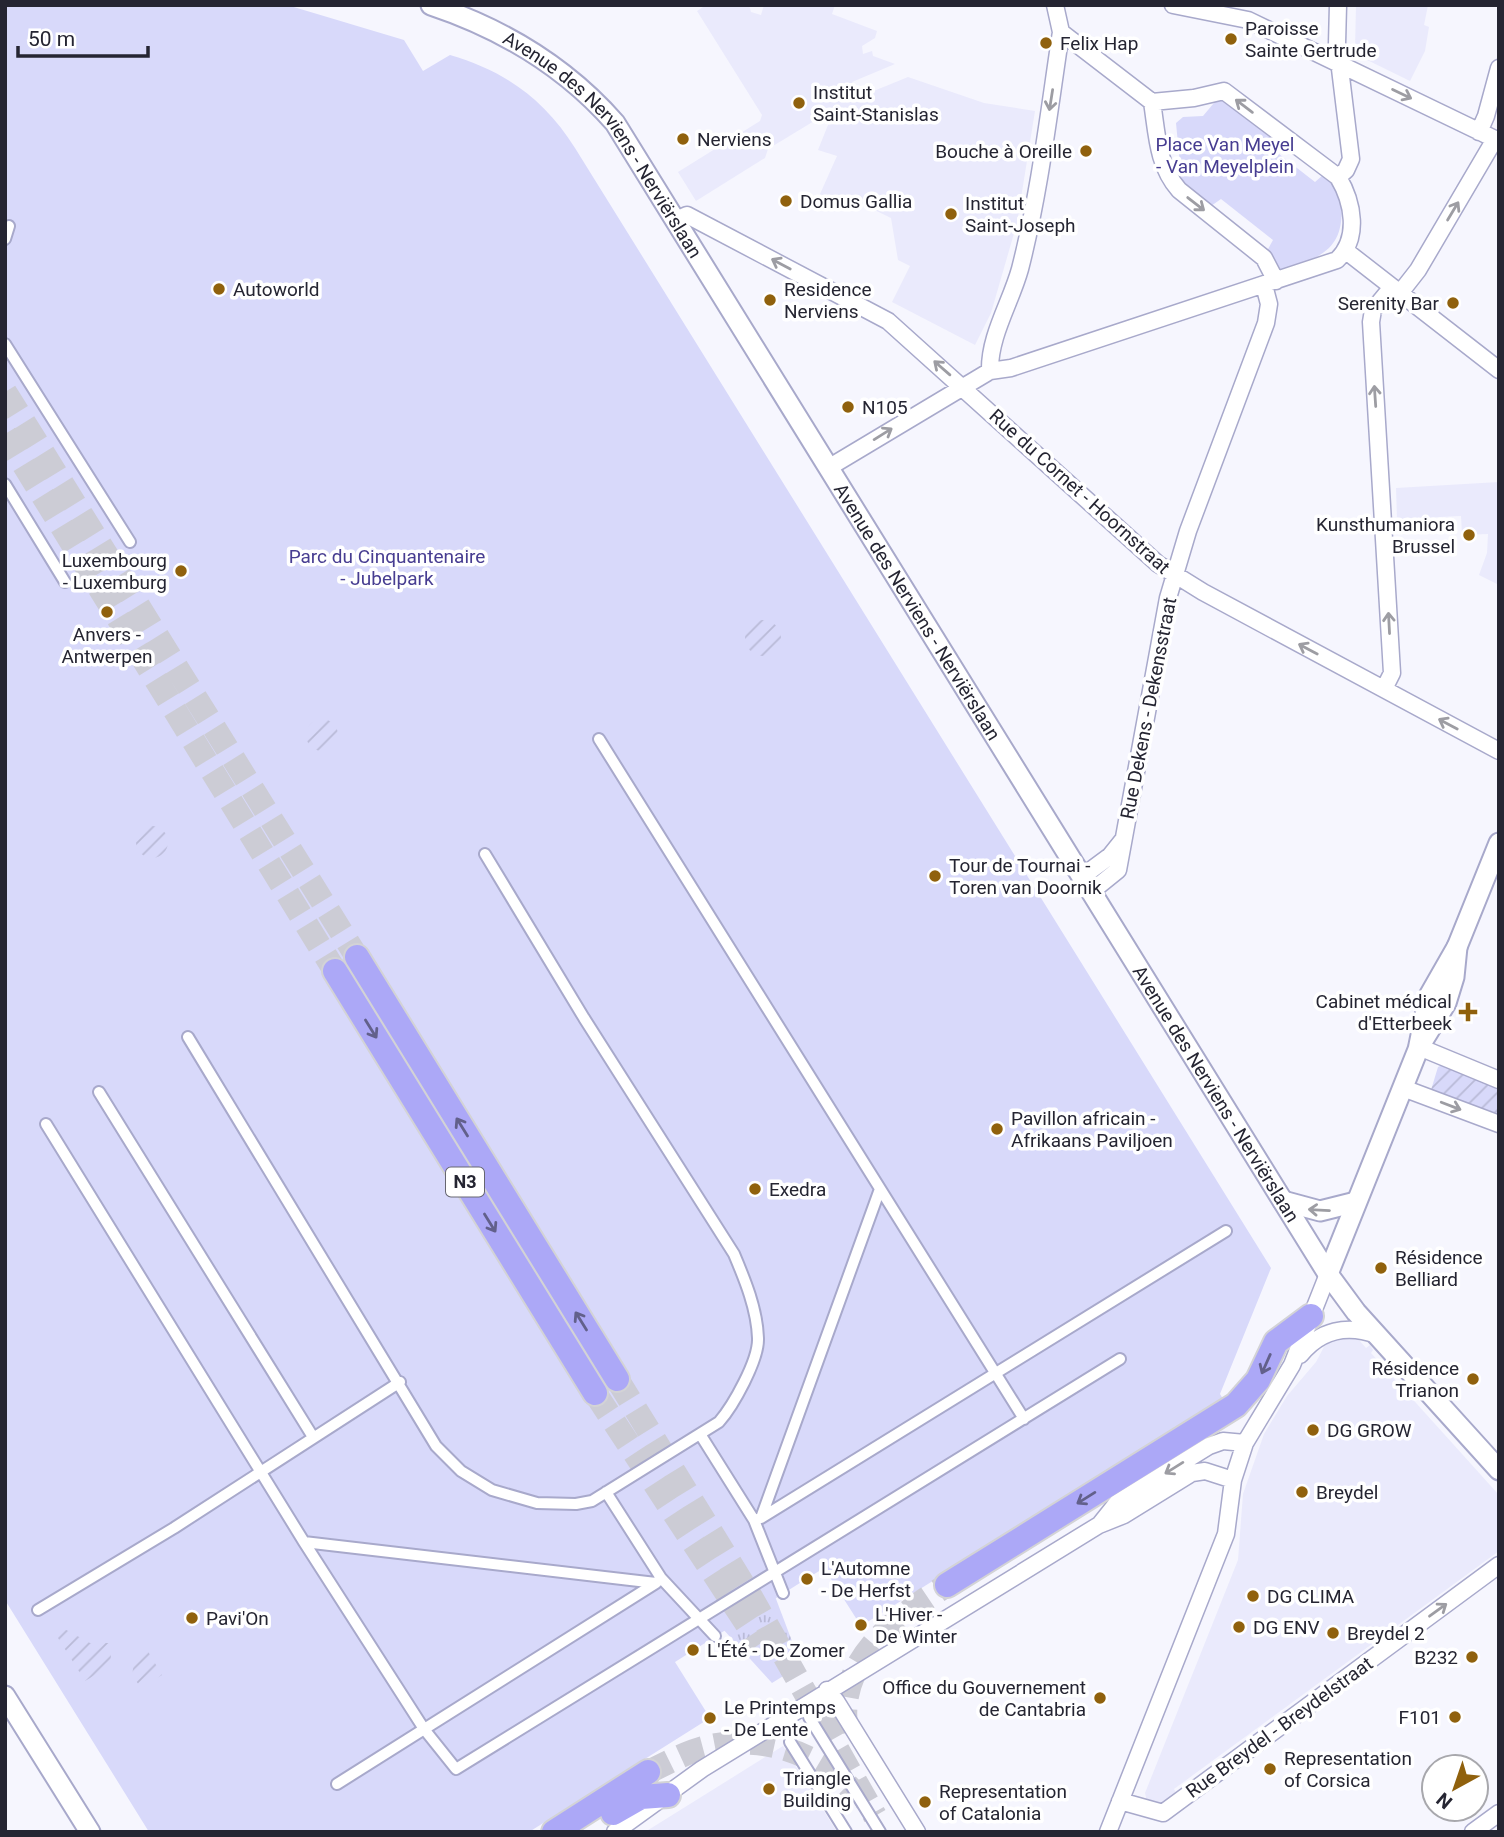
<svg xmlns="http://www.w3.org/2000/svg" width="1504" height="1837" font-family="Roboto,sans-serif">
<defs>
<pattern id="grass-tufts" width="24" height="20" patternUnits="userSpaceOnUse" patternTransform="scale(1.75)"><rect width="24" height="20" fill="#d8d9fa"/><path d="M3 7l-1-3M5 7V3M7 7l1-3M15 17l-1-3M17 17v-4M19 17l1-3" fill="none" stroke="#b9bad7"/></pattern>
<pattern id="garden-furrows" width="10" height="10" patternUnits="userSpaceOnUse" patternTransform="scale(1.75)"><rect width="10" height="10" fill="#d8d9fa"/><path d="M-1 1l2-2M0 10L10 0M9 11l2-2" fill="none" stroke="#b9bad7"/></pattern>
</defs>
<rect width="100%" height="100%" fill="#f6f6fe"/>
<!-- built -->
<path fill="#eaeafc" d="M706,5H749L751,12L761,15L764,5H835L832,14L877,31L875,38L862,46L863,54L872,51L873,56L895,64L852,82L859,97L908,77L984,103L1035,111L1017,223L991,313L975,345L892,302L910,266L898,260L891,218L856,201L852,210L820,194L837,156L818,150L832,115L829,112L768,149L765,158L696,201L678,172L760,121L762,115L697,11Z
M1356,5H1428L1424,25L1429,27L1425,51L1410,81L1359,56L1355,49Z
M1499,482V585L1479,575L1487,553L1488,534L1462,535L1461,516L1397,519L1396,488Z
M1362,1336L1359,1340L1366,1348L1370,1345L1373,1350L1371,1353L1499,1495V1551L1174,1789L1176,1793L1158,1805L1147,1802L1145,1793L1238,1560L1243,1494L1264,1434L1287,1396L1316,1362L1326,1343L1334,1337Z
M783,1746L837,1832H645Z"/>
<!-- grass -->
<path fill="url(#grass-tufts)" d="M770,1583L801,1665L772,1683L712,1617Z"/>
<!-- park -->
<path fill="#d8d9fa" fill-rule="evenodd" d="M5,5H287L404,40L423,71L450,55C505,71 544,99 575,148L1271,1268L1220,1394L1223,1399L861,1626L824,1568L803,1581L675,1662L710,1718L529,1832H149L5,1600ZM368,951L628,1371L587,1398L335,971Z
M1219,97L1275,138L1270,147L1315,182L1323,175L1340,188C1347,242 1333,254 1284,270L1279,269L1267,251L1273,240L1221,199L1211,206L1182,185L1176,123L1183,117L1203,116Z"/>
<!-- garden -->
<path fill="url(#garden-furrows)" d="M745 638a18 18 0 1 1 36 0a18 18 0 1 1-36 0Z
M306 735a16 16 0 1 1 32 0a16 16 0 1 1-32 0Z
M136 842a16 16 0 1 1 32 0a16 16 0 1 1-32 0Z
M1442,1065L1499,1087V1114L1431,1090L1438,1067Z
M59,1626L90,1643H112L110,1666L85,1681L53,1630Z
M146,1648L162,1675L141,1688L132,1675L136,1651Z"/>
<g fill="none" stroke-linecap="round" stroke-linejoin="round">
<!-- trunk-tunnel -->
<path stroke="#ccccd5" stroke-width="24" stroke-dasharray="24 12" stroke-linecap="butt" d="M5,392L357,957
M5,434L335,971
M617,1379L751,1597L875,1816
M595,1393L760,1644
M847,1733C834,1662 895,1618 947,1585
M648,1772C666,1764 684,1753 703,1748C758,1733 814,1750 853,1791"/>
<defs>
<path id="pedestrian" d="M5,239L9,226
M5,344L130,542
M5,484L65,582
M599,739L1024,1419
M188,1037L436,1446L461,1471L492,1490L537,1503L576,1504L592,1501L719,1422C733,1406 759,1360 758,1338C757,1309 745,1280 734,1254L584,1018L485,854
M99,1092L313,1437
M46,1124L304,1542L424,1729L456,1769L1120,1359
M700,1434L754,1520L783,1593
M606,1492L661,1578L715,1636
M761,1518L1226,1231
M754,1520L761,1518L880,1189
M304,1542L656,1583L661,1578
M38,1610L174,1528L400,1382
M809,1717L880,1832
M790,1742L846,1832
M337,1784L656,1583"/>
<path id="minor" d="M1055,5L1061,32L1152,102
M1173,5L1248,20L1499,141
M1152,102C1157,133 1157,165 1179,190L1264,258L1276,281
M1479,132L1486,116L1499,68
M1338,177L1346,170L1351,159L1337,44L1338,5
M676,220L687,215L888,321L1158,564L1203,592L1499,751
M1346,251L1499,370
M1400,293L1418,270L1495,139
M990,371C989,336 1011,302 1020,269C1040,191 1049,111 1061,32
M828,468L990,371L1011,368L1337,260C1360,238 1353,202 1338,177L1224,91L1194,98L1152,102
M1384,689L1392,673L1371,322L1373,310L1392,287
M1083,876L1110,856L1122,841
M1092,891L1118,870L1168,598L1188,531L1266,323L1269,304L1264,285
M1419,1047L1499,1080
M1403,1088L1499,1124
M1300,1355C1320,1330 1347,1324 1377,1335
M1101,1523L1117,1503L1209,1446L1223,1441L1245,1443
M827,1690L836,1701L917,1832
M1120,1801L1163,1813L1499,1565
M615,1832L702,1769L1099,1525L1124,1515L1192,1473L1205,1471L1233,1480
M1108,1832L1226,1534L1233,1480L1245,1443L1292,1365L1328,1274
M1473,1832L1499,1813"/>
<g id="tertiary">
<path id="s1" d="M431,5C503,29 565,66 615,123L1328,1274L1356,1312L1499,1470"/>
<path d="M1419,1045L1429,996L1457,947L1499,843"/>
<path d="M1283,1201L1320,1211L1356,1202"/>
<path d="M1328,1274L1419,1047L1446,1003L1454,977L1457,947"/>
<path d="M5,1696L90,1832"/>
</g>
<path id="trunk" d="M357,957L617,1379
M335,971L595,1393
M947,1585L1236,1405L1258,1380L1276,1342L1311,1316
M613,1813L641,1797L668,1795
M554,1832L648,1772"/>
</defs>
<!-- pedestrian casing -->
<use href="#pedestrian" stroke="#a8a9cb" stroke-width="14"/>
<!-- minor casing -->
<use href="#minor" stroke="#a8a9cb" stroke-width="19"/>
<!-- tertiary casing -->
<use href="#tertiary" stroke="#a8a9cb" stroke-width="23"/>
<!-- trunk casing -->
<use href="#trunk" stroke="#d3d3d6" stroke-width="28"/>
<!-- pedestrian -->
<use href="#pedestrian" stroke="#fff" stroke-width="10"/>
<!-- minor -->
<use href="#minor" stroke="#fff" stroke-width="16"/>
<!-- tertiary -->
<use href="#tertiary" stroke="#fff" stroke-width="19"/>
<!-- trunk -->
<use href="#trunk" stroke="#aca8f7" stroke-width="24"/>
</g>
<!-- one-way arrows -->
<defs><path id="oneway-shaft" d="M-6 0H5M1.5-3L5.5 0L1.5 3" fill="none" stroke-width="1.6" stroke-linecap="round" stroke-linejoin="round" transform="scale(1.75)"/></defs>
<g stroke="#9d9da3">
<use href="#oneway-shaft" transform="translate(1402 94) rotate(26)"/>
<use href="#oneway-shaft" transform="translate(1051 100) rotate(99)"/>
<use href="#oneway-shaft" transform="translate(1244 106) rotate(-143)"/>
<use href="#oneway-shaft" transform="translate(1196 204) rotate(38)"/>
<use href="#oneway-shaft" transform="translate(1453 211) rotate(-59)"/>
<use href="#oneway-shaft" transform="translate(781 264) rotate(-152)"/>
<use href="#oneway-shaft" transform="translate(942 368) rotate(-139)"/>
<use href="#oneway-shaft" transform="translate(1375 396) rotate(-94)"/>
<use href="#oneway-shaft" transform="translate(883 434) rotate(-32)"/>
<use href="#oneway-shaft" transform="translate(1389 623) rotate(-93)"/>
<use href="#oneway-shaft" transform="translate(1308 649) rotate(-152)"/>
<use href="#oneway-shaft" transform="translate(1448 724) rotate(-152)"/>
<use href="#oneway-shaft" transform="translate(1451 1106) rotate(21)"/>
<use href="#oneway-shaft" transform="translate(1319 1210) rotate(-177)"/>
<use href="#oneway-shaft" transform="translate(1174 1468) rotate(148)"/>
<use href="#oneway-shaft" transform="translate(1438 1610) rotate(-36)"/>
</g>
<g stroke="#62608b">
<use href="#oneway-shaft" transform="translate(371 1029) rotate(58)"/>
<use href="#oneway-shaft" transform="translate(462 1127) rotate(-122)"/>
<use href="#oneway-shaft" transform="translate(490 1223) rotate(58)"/>
<use href="#oneway-shaft" transform="translate(581 1321) rotate(-122)"/>
<use href="#oneway-shaft" transform="translate(1266 1364) rotate(114)"/>
<use href="#oneway-shaft" transform="translate(1086 1498) rotate(148)"/>
</g>
<!-- markers -->
<g fill="#90610d" stroke="#fff" stroke-width="2.5">
<circle cx="1231" cy="39" r="7"/>
<circle cx="1046" cy="43" r="7"/>
<circle cx="799" cy="103" r="7"/>
<circle cx="683" cy="139" r="7"/>
<circle cx="1086" cy="151" r="7"/>
<circle cx="786" cy="201" r="7"/>
<circle cx="951" cy="214" r="7"/>
<circle cx="219" cy="289" r="7"/>
<circle cx="770" cy="300" r="7"/>
<circle cx="1453" cy="303" r="7"/>
<circle cx="848" cy="407" r="7"/>
<circle cx="1469" cy="535" r="7"/>
<circle cx="181" cy="571" r="7"/>
<circle cx="107" cy="612" r="7"/>
<circle cx="935" cy="876" r="7"/>
<path d="M1464.5 1001.5h7v7h7v7h-7v7h-7v-7h-7v-7h7z"/>
<circle cx="997" cy="1129" r="7"/>
<circle cx="755" cy="1189" r="7"/>
<circle cx="1381" cy="1268" r="7"/>
<circle cx="1473" cy="1379" r="7"/>
<circle cx="1313" cy="1430" r="7"/>
<circle cx="1302" cy="1492" r="7"/>
<circle cx="807" cy="1579" r="7"/>
<circle cx="1253" cy="1596" r="7"/>
<circle cx="192" cy="1618" r="7"/>
<circle cx="861" cy="1625" r="7"/>
<circle cx="1239" cy="1627" r="7"/>
<circle cx="1333" cy="1633" r="7"/>
<circle cx="693" cy="1650" r="7"/>
<circle cx="1472" cy="1657" r="7"/>
<circle cx="1100" cy="1698" r="7"/>
<circle cx="1455" cy="1717" r="7"/>
<circle cx="710" cy="1718" r="7"/>
<circle cx="1270" cy="1769" r="7"/>
<circle cx="769" cy="1789" r="7"/>
<circle cx="925" cy="1802" r="7"/>
</g>
<g text-anchor="middle" stroke-width="7" stroke-linejoin="round" paint-order="stroke">
<!-- shield labels -->
<rect fill="#fff" stroke="#666670" stroke-width="2" x="446" y="1167.5" width="38" height="29" rx="5"/>
<g font-size="18" font-weight="bold" fill="#252532">
<text x="465" y="1188">N3</text>
</g>
<!-- poi labels -->
<g font-size="19" fill="#252532" stroke="#fff" text-anchor="start">
<text x="1245" y="35">Paroisse<tspan x="1245" dy="22">Sainte Gertrude</tspan></text>
<text x="1060" y="50">Felix Hap</text>
<text x="813" y="99">Institut<tspan x="813" dy="22">Saint-Stanislas</tspan></text>
<text x="697" y="146">Nerviens</text>
<text x="1072" y="158" text-anchor="end">Bouche à Oreille</text>
<text x="800" y="208">Domus Gallia</text>
<text x="965" y="210">Institut<tspan x="965" dy="22">Saint-Joseph</tspan></text>
<text x="233" y="296">Autoworld</text>
<text x="784" y="296">Residence<tspan x="784" dy="22">Nerviens</tspan></text>
<text x="1439" y="310" text-anchor="end">Serenity Bar</text>
<text x="862" y="414">N105</text>
<text x="1455" y="531" text-anchor="end">Kunsthumaniora<tspan x="1455" dy="22">Brussel</tspan></text>
<text x="167" y="567" text-anchor="end">Luxembourg<tspan x="167" dy="22">- Luxemburg</tspan></text>
<text x="107" y="641" text-anchor="middle">Anvers -<tspan x="107" dy="22">Antwerpen</tspan></text>
<text x="949" y="872">Tour de Tournai -<tspan x="949" dy="22">Toren van Doornik</tspan></text>
<text x="1452" y="1008" text-anchor="end">Cabinet médical<tspan x="1452" dy="22">d'Etterbeek</tspan></text>
<text x="1011" y="1125">Pavillon africain -<tspan x="1011" dy="22">Afrikaans Paviljoen</tspan></text>
<text x="769" y="1196">Exedra</text>
<text x="1395" y="1264">Résidence<tspan x="1395" dy="22">Belliard</tspan></text>
<text x="1459" y="1375" text-anchor="end">Résidence<tspan x="1459" dy="22">Trianon</tspan></text>
<text x="1327" y="1437">DG GROW</text>
<text x="1316" y="1499">Breydel</text>
<text x="821" y="1575">L'Automne<tspan x="821" dy="22">- De Herfst</tspan></text>
<text x="1267" y="1603">DG CLIMA</text>
<text x="875" y="1621">L'Hiver -<tspan x="875" dy="22">De Winter</tspan></text>
<text x="206" y="1625">Pavi'On</text>
<text x="1253" y="1634">DG ENV</text>
<text x="1347" y="1640">Breydel 2</text>
<text x="707" y="1657">L'Été - De Zomer</text>
<text x="1458" y="1664" text-anchor="end">B232</text>
<text x="1086" y="1694" text-anchor="end">Office du Gouvernement<tspan x="1086" dy="22">de Cantabria</tspan></text>
<text x="724" y="1714">Le Printemps<tspan x="724" dy="22">- De Lente</tspan></text>
<text x="1441" y="1724" text-anchor="end">F101</text>
<text x="1284" y="1765">Representation<tspan x="1284" dy="22">of Corsica</tspan></text>
<text x="783" y="1785">Triangle<tspan x="783" dy="22">Building</tspan></text>
<text x="939" y="1798">Representation<tspan x="939" dy="22">of Catalonia</tspan></text>
</g>
<!-- park labels -->
<g font-size="19" fill="#473d91" stroke="#fff">
<text x="1225" y="151">Place Van Meyel<tspan x="1225" dy="22">- Van Meyelplein</tspan></text>
<text x="387" y="563">Parc du Cinquantenaire<tspan x="387" dy="22">- Jubelpark</tspan></text>
</g>
<!-- street labels -->
<g font-size="19" fill="#252532" stroke="#fff">
<text dy="7" stroke="none"><textPath href="#s1" startOffset="229">Avenue des Nerviens - Nerviërslaan</textPath></text>
<text transform="translate(1080 491) rotate(42)" y="7">Rue du Cornet - Hoornstraat</text>
<text dy="7" stroke="none"><textPath href="#s1" startOffset="796">Avenue des Nerviens - Nerviërslaan</textPath></text>
<text transform="translate(1148 708) rotate(-79)" y="7">Rue Dekens - Dekensstraat</text>
<text dy="7" stroke="none"><textPath href="#s1" startOffset="1363">Avenue des Nerviens - Nerviërslaan</textPath></text>
<text transform="translate(1279 1727) rotate(-36)" y="7">Rue Breydel - Breydelstraat</text>
</g>
</g>
<!-- border -->
<rect width="1504" height="1837" fill="none" stroke="#252532" stroke-width="14"/>
<!-- north arrow -->
<g transform="translate(1455 1788) rotate(220)"><circle r="33" fill="#ffffff" stroke="#a8a8ad" stroke-width="2"/>
<path d="M0-5L12 26L0 18L-12 26Z" fill="#90610d"/>
<text y="-10" font-size="19" font-weight="bold" text-anchor="middle" fill="#252532">N</text>
</g>
<!-- scale -->
<path d="M18 46v10h130v-10" fill="none" stroke="#252532" stroke-width="3.5"/>
<text x="28" y="46" font-size="21" fill="#252532" stroke="#ffffff" stroke-width="5" paint-order="stroke">50 m</text>
</svg>
